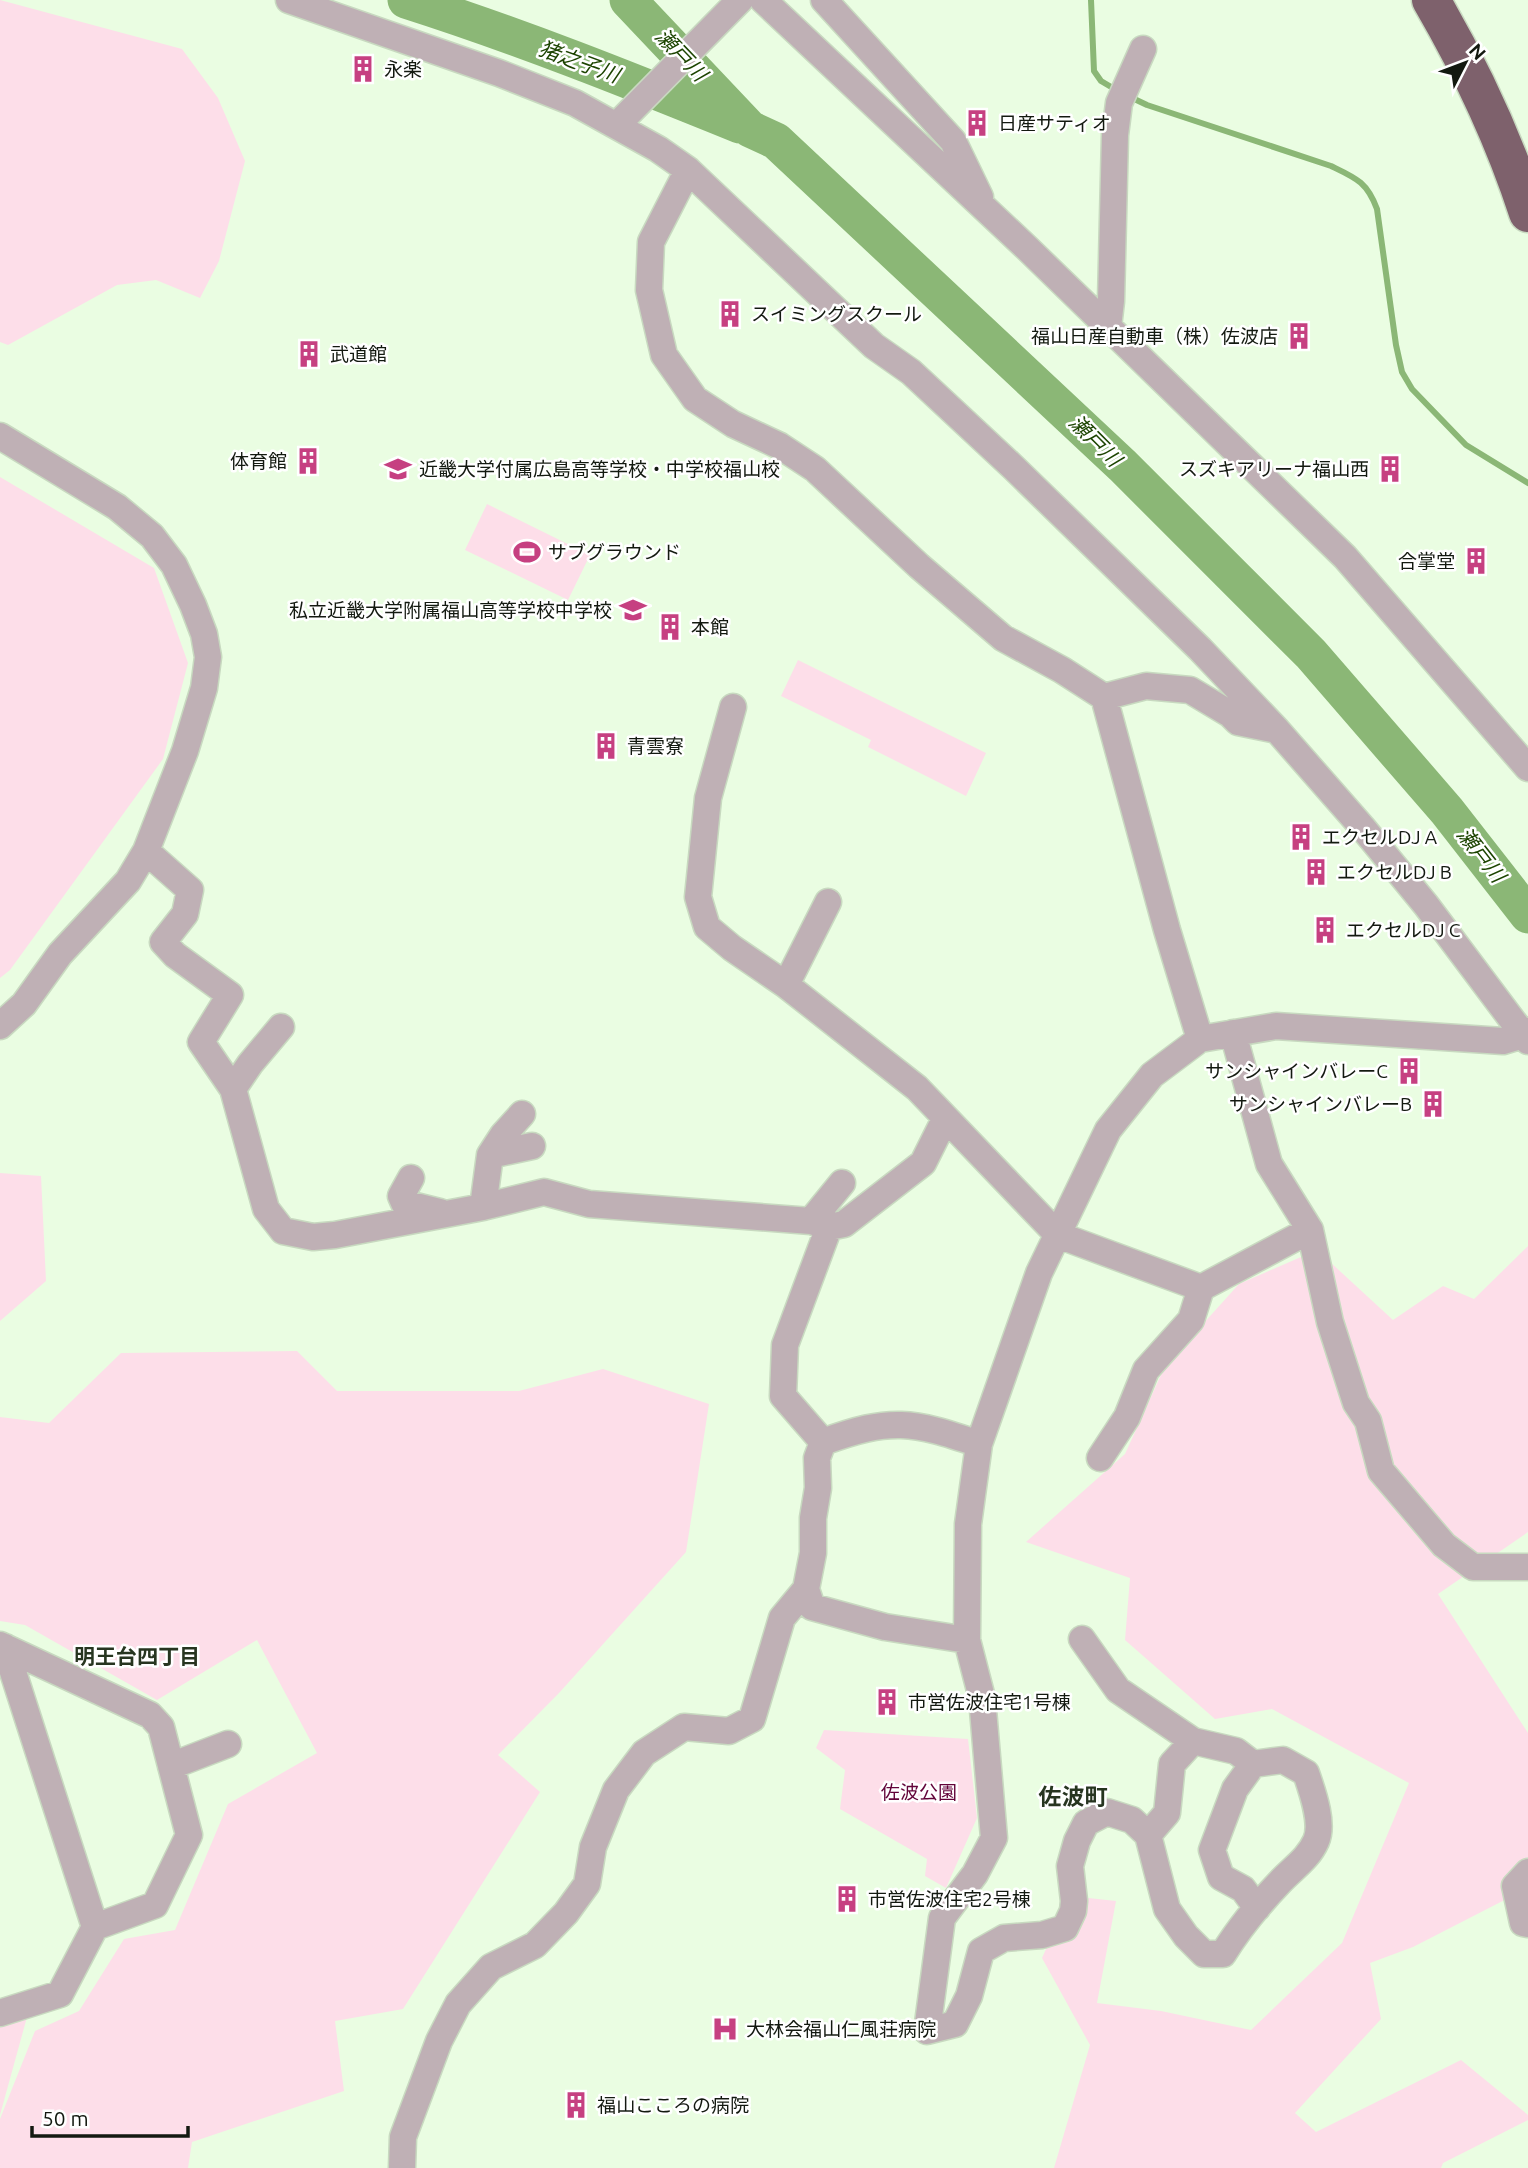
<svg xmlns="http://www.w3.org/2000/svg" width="1528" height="2168" font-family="Ubuntu,'Noto Sans JP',sans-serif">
<rect width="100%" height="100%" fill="#eafde2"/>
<!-- green -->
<path fill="#fddee9" d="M0,0L182,49L218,98L245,161L219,261L200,298L156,280L117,285L8,345L0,342Z
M0,477L154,568L188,663L163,759L10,970L0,978Z
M487,504L590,555L568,600L465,550Z
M798,660L986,753L966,796L868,747L871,740L781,696Z
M0,1173L41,1176L46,1281L0,1321Z
M1528,1246V1532L1438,1594L1528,1733V1888L1413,1947L1370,1963L1381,2019L1295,2113L1316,2132L1461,2060L1528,2115V2120L1443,2163L1441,2168H1054L1090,2045L1042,1958L1070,1896L1116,1901L1097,2003L1161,2011L1251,2030L1342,1943L1409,1783L1272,1709L1215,1719L1125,1640L1130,1578L1026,1542L1125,1454L1165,1366L1239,1284L1317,1250L1393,1320L1443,1286L1474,1299Z
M297,1351L337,1391H519L603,1369L709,1404L686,1552L559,1693L498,1755L540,1792L403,2009L335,2021L344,2091L192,2142L188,2168H0V2119L35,2031L79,2011L124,1939L175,1930L228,1804L317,1753L257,1640L157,1700L25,1625L0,1621V1417L49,1423L121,1353Z
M824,1730L968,1739L977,1818L946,1888L925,1876L927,1859L840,1809L845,1770L816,1748Z
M27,2017L0,2115V2027Z"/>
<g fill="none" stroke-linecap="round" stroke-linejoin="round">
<!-- stream -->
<path stroke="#8bb776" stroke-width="6" d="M1091,0L1094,71L1101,81L1118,91
M437,10L441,0
M1128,96L1147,105L1331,166C1356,178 1367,182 1377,209L1396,345L1402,372L1412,389L1466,445L1528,483"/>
<!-- river -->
<path stroke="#8bb776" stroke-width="37" d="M406,0C519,36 629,80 740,125
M628,0L750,129L776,141L1123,466L1311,654L1447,811L1528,915"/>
<defs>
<path id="minor" d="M289,0L499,73L575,103L658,149L688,170L874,346L911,372L1014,468L1200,649L1277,730L1362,827L1426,905L1528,1041
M763,0L1027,248L1345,557L1528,768
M824,0L953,141L980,197
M617,125L740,0
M688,170L651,242L649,290L664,355L695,399L733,424L780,446L815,469L919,566L1003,638L1062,670L1104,697L1146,686L1190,690L1230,714L1238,722L1277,730
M1108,327L1111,301L1115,135L1119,103L1143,49
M0,436L117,507L152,536L174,565L193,605L204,634L208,657L204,688L185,751L146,851L128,881L60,954L24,1004L0,1026
M1104,697L1167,930L1200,1039
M733,707L708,798L698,897L707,927L732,948L786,985L917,1088L1058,1235L1201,1288L1310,1230L1269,1164L1233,1033
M146,851L190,890L185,914L163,942L175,955L230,995L201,1042L233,1089L266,1209L283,1231L313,1237L335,1235L483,1207L544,1192L589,1204L811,1221L829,1227L844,1224L923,1163L945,1119
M786,985L828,902
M233,1089L250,1064L281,1027
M490,1155L532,1146
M411,1178L401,1196L404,1203L440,1212
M483,1207L490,1155L503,1135L522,1114
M811,1221L842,1183
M1310,1230L1330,1322L1356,1403L1368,1421L1381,1471L1444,1545L1473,1567H1528
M823,1442L783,1396L785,1345L829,1227
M1100,1458L1127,1417L1146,1370L1191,1320L1201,1288
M1082,1639L1118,1690L1193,1741
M967,1640L885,1627L812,1607L806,1589L813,1553V1518L818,1488L817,1458L823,1442C891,1417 912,1421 979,1444
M0,1645L150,1715L161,1727L189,1835L155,1905L95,1927L60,1994L0,2013
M5,1647L95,1927
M171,1766L228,1744
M1148,1835L1167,1813L1172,1764L1193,1741L1236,1751L1253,1764
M1528,1872L1515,1886L1523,1923L1528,1924
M1257,1908L1243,1889L1221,1877L1212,1850L1235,1789L1253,1764L1283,1760L1306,1773C1312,1791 1324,1823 1316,1841C1308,1859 1293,1868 1280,1882C1259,1904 1239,1928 1223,1954H1204L1186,1936L1167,1909L1148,1835L1132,1820L1107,1812L1086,1823L1077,1841L1070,1866L1074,1901L1073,1911L1065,1928L1042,1935L1004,1938L981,1951L969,1996L955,2024L927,2031L942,1918L975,1874L994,1838L982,1698L967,1640L968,1524L979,1444L1039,1273L1108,1130L1152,1075L1200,1039L1276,1026L1503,1041L1523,1035L1528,1031
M402,2168L403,2137L439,2041L458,2004L491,1967L535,1945L566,1913L587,1884L593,1847L616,1790L644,1753L684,1727L729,1731L752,1719L782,1618L806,1589"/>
<path id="highway" d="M1431,0C1470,67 1504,139 1528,213"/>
</defs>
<!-- minor casing -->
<use href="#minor" stroke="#c8d9c0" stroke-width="29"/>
<!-- highway casing -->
<use href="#highway" stroke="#c8d9c0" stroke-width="41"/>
<!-- minor -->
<use href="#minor" stroke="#bfb0b5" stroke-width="26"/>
<!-- highway -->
<use href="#highway" stroke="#7e616c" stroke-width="38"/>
</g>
<!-- icons -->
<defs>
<symbol id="building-bare" viewBox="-9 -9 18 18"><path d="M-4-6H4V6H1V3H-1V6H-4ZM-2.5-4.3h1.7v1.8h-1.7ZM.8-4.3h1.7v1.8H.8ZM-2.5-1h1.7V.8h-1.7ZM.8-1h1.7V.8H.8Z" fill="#c64081" stroke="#fff" stroke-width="2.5" paint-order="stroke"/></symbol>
<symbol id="school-bare" viewBox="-9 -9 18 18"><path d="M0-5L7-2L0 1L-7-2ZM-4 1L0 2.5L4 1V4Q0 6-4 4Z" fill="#c64081" stroke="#fff" stroke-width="2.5" paint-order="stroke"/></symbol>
<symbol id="stadium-bare" viewBox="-9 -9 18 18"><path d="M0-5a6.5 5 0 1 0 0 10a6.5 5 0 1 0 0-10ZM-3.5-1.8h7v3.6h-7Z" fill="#c64081" stroke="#fff" stroke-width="2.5" paint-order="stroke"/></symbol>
<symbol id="hospital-bare" viewBox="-9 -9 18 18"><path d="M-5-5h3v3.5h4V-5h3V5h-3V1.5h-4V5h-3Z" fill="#c64081" stroke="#fff" stroke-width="2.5" paint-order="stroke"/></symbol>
</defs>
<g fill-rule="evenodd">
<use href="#building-bare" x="344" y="50" width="38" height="38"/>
<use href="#building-bare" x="958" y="104" width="38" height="38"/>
<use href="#building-bare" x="711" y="295" width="38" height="38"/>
<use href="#building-bare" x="1280" y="317" width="38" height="38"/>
<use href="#building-bare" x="290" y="335" width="38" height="38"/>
<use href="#building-bare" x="289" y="442" width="38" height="38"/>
<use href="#school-bare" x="379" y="450" width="38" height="38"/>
<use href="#building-bare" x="1371" y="450" width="38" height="38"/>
<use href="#stadium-bare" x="508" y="533" width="38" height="38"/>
<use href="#building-bare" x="1457" y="542" width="38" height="38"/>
<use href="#school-bare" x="614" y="591" width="38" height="38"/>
<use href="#building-bare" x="651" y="608" width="38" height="38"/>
<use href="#building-bare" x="587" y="727" width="38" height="38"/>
<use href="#building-bare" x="1282" y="818" width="38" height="38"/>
<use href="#building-bare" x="1297" y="853" width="38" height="38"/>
<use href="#building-bare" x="1306" y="911" width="38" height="38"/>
<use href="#building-bare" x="1390" y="1052" width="38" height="38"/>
<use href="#building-bare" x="1414" y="1085" width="38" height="38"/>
<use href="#building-bare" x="868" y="1683" width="38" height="38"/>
<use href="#building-bare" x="828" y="1880" width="38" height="38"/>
<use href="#hospital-bare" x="706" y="2010" width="38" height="38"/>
<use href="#building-bare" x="557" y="2086" width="38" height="38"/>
</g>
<g text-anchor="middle" stroke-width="5" stroke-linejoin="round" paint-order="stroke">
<!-- poi labels -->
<g font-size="19" fill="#131910" stroke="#fff" text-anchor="start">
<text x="384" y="76">永楽</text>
<text x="998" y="130">日産サティオ</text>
<text x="751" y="321">スイミングスクール</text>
<text x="1278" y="343" text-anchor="end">福山日産自動車（株）佐波店</text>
<text x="330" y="361">武道館</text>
<text x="287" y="468" text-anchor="end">体育館</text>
<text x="419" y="476">近畿大学付属広島高等学校・中学校福山校</text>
<text x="1369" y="476" text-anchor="end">スズキアリーナ福山西</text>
<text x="548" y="559">サブグラウンド</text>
<text x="1455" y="568" text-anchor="end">合掌堂</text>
<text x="612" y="617" text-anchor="end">私立近畿大学附属福山高等学校中学校</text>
<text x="691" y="634">本館</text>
<text x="627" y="753">青雲寮</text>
<text x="1322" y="844">エクセルDJ A</text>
<text x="1337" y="879">エクセルDJ B</text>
<text x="1346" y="937">エクセルDJ C</text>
<text x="1388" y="1078" text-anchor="end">サンシャインバレーC</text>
<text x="1412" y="1111" text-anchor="end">サンシャインバレーB</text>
<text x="908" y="1709">市営佐波住宅1号棟</text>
<text x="868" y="1906">市営佐波住宅2号棟</text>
<text x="746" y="2036">大林会福山仁風荘病院</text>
<text x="597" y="2112">福山こころの病院</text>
</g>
<!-- park labels -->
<g font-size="19" fill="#620339" stroke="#fff">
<text x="919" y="1799">佐波公園</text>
</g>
<!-- water labels -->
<g font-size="21" font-style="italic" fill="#1c4400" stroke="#fff">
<text transform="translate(681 55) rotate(46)" y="7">瀬戸川</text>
<text transform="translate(579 62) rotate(20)" y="7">猪之子川</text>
<text transform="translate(1095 441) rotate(45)" y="7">瀬戸川</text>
<text transform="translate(1481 855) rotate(52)" y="7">瀬戸川</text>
</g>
<!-- neighbourhood labels -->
<g font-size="21" font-weight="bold" fill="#273520" stroke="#fff">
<text x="137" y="1664">明王台四丁目</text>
</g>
<!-- quarter labels -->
<g font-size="23" font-weight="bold" fill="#273520" stroke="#fff">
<text x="1073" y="1805">佐波町</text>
</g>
</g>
<!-- north arrow -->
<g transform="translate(1465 63) rotate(48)" stroke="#ffffff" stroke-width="5" paint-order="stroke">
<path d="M0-5L12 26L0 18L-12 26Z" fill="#131910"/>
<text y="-10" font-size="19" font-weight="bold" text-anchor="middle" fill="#131910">N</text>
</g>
<!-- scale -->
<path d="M32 2126v10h156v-10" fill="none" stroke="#131910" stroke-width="3.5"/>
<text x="42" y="2126" font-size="21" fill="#131910" stroke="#ffffff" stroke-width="5" paint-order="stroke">50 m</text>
</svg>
